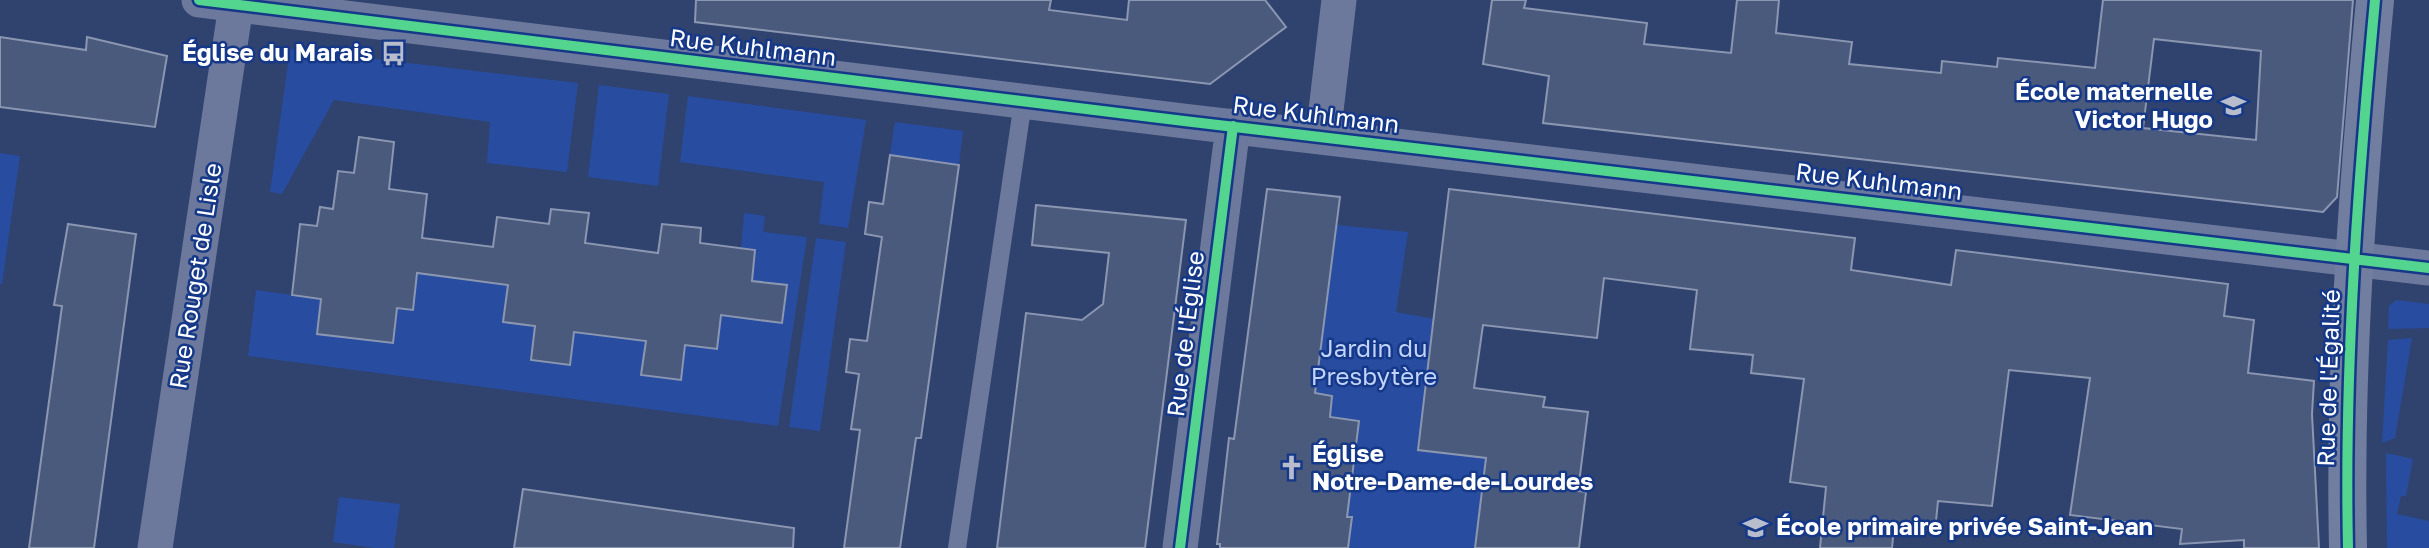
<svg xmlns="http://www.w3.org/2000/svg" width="2429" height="548" font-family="'Golos Text',sans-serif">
<rect width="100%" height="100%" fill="#30426e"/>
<!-- green -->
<path fill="#284da0" d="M290,49L578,83L567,172L487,163L490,122L334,100L282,194L270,192Z
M599,85L669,94L658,186L588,177Z
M688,96L866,120L848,228L819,224L824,182L680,162Z
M895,122L963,131L959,165L890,155Z
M0,153L20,156L2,284H0Z
M744,213L765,216L763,232L807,237L778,426L248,356L256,290L321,299L317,334L393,343L397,308L413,310L417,273L508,285L503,322L535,326L531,360L570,365L574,332L646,341L642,375L681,379L685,345L717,349L721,315L752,281L755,250L741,248Z
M1337,225L1408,232L1396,312L1434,319L1418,449L1486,458L1475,548H1348L1352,517L1333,515L1352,475L1359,422L1330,417L1332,396L1315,393Z
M816,238L846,242L820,431L789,427Z
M2396,300L2429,304V328L2388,329L2389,306Z
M2412,338L2395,438L2382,443L2388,340Z
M2386,453L2413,459L2406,496H2401L2397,514L2429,521V548H2387Z
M339,497L400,504L394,548H374L333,542Z"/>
<!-- building -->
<path fill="#4a5a7d" stroke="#8b96b1" stroke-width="2" fill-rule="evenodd" d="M696,0H1051L1049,10L1127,20L1129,0H1265L1286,27L1210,84L695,22Z
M1492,0H1526L1524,8L1647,23L1644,44L1731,53L1737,0H1779L1776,33L1852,42L1849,64L1941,73L1942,61L1997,67L1998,58L2095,68L2103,0H2353L2337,197L2323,212L1543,123L1549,76L1483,64ZM2154,39L2261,51L2256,140L2143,128Z
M0,37L86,50L87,37L167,56L155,127L0,107Z
M359,137L394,142L389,189L427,194L422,238L493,247L497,217L549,224L551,209L589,213L585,243L658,253L662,224L701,228L700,243L755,250L752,281L787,285L782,323L721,315L717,349L685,345L681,380L641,375L646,341L574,332L570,365L531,360L535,326L503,322L508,285L417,273L413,310L397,308L393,343L317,334L321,299L292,295L300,224L317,226L320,207L333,209L338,171L354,173Z
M890,155L959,165L921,438H916L900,548H844L860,430L851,429L859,374L846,372L850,339L867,341L882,237L865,234L869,202L883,204Z
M1267,189L1340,197L1315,393L1332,396L1330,417L1359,421L1347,517H1352L1348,548H1220V544H1217L1229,438L1234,439Z
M1449,189L1855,238L1851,270L1951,285L1956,250L2228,284L2224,316L2254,320L2248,373L2314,381L2312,414L2319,548H2244V540L2180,544L2182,529L2070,515L2090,378L2009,370L1992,506L1938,501L1935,531L1894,527L1892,548H1820L1826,487L1790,482L1804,379L1751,373L1753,355L1690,349L1697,290L1604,278L1597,338L1483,325L1474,388L1545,397L1543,407L1588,412L1578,491L1586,492L1579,548H1475L1486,458L1418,450Z
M1036,205L1186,220L1145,548H997L1026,313L1082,320L1103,304L1109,253L1032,245Z
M68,224L136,234L94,548H29L62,306L54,305Z
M523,489L794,528L793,548H514Z"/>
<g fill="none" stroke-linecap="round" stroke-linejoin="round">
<!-- lane -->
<path stroke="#6c799c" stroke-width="18" d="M957,548L1023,102"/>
<!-- street -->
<path stroke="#6c799c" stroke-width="35" d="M199,0L1184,121L2429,268
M1323,136L1339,0
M155,548L236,5
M1180,548L1233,126"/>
<!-- secondary -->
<path stroke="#717e9f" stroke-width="38" d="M2348,548C2344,364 2358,183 2375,0"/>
<defs>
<path id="cycleway" d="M199,0L1184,121L2429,268
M1180,548L1233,126
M2348,548C2344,364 2358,183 2375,0"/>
</defs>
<!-- cycleway casing -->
<use href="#cycleway" stroke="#153889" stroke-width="15"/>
<!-- cycleway -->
<use href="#cycleway" stroke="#53d58f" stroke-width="10"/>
</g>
<!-- icons -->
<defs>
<symbol id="bus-bare" viewBox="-9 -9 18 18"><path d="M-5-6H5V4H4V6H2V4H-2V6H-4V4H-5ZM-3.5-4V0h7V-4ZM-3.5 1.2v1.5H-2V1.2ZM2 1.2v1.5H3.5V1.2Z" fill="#b7bdcc" stroke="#153889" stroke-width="2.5" paint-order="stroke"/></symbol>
<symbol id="school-bare" viewBox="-9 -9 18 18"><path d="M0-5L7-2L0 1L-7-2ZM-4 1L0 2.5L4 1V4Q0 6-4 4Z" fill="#b7bdcc" stroke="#153889" stroke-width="2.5" paint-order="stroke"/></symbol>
<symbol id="church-bare" viewBox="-9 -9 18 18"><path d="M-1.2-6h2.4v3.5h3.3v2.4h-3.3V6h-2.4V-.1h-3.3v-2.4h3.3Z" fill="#b7bdcc" stroke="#153889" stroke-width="2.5" paint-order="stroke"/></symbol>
</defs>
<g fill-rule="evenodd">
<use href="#bus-bare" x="376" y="36" width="35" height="35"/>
<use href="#school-bare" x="2216" y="88" width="35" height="35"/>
<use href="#church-bare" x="1274" y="450" width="35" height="35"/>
<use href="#school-bare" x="1738" y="510" width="35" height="35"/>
</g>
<g text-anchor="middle" stroke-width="5" stroke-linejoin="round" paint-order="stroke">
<!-- street labels -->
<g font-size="24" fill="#fff" stroke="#153889">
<text transform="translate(753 48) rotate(7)" y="8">Rue Kuhlmann</text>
<text transform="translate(1316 115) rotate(7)" y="8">Rue Kuhlmann</text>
<text transform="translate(1879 182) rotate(7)" y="8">Rue Kuhlmann</text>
<text transform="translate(196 276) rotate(-81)" y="8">Rue Rouget de Lisle</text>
<text transform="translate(1186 334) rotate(-83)" y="8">Rue de l'Église</text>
<text transform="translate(2329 378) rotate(-88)" y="8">Rue de l'Égalité</text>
</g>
<!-- poi labels -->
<g font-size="24" font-weight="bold" fill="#fff" stroke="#153889" text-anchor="end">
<text x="373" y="61">Église du Marais</text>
<text x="2213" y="100">École maternelle<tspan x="2213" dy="28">Victor Hugo</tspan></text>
<text x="1312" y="462" text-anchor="start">Église<tspan x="1312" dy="28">Notre-Dame-de-Lourdes</tspan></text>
<text x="1776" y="535" text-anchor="start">École primaire privée Saint-Jean</text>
</g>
<!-- park labels -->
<g font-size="24" fill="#c2d4fb" stroke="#153889">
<text x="1374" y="357">Jardin du<tspan x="1374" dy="28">Presbytère</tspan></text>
</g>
</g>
</svg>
